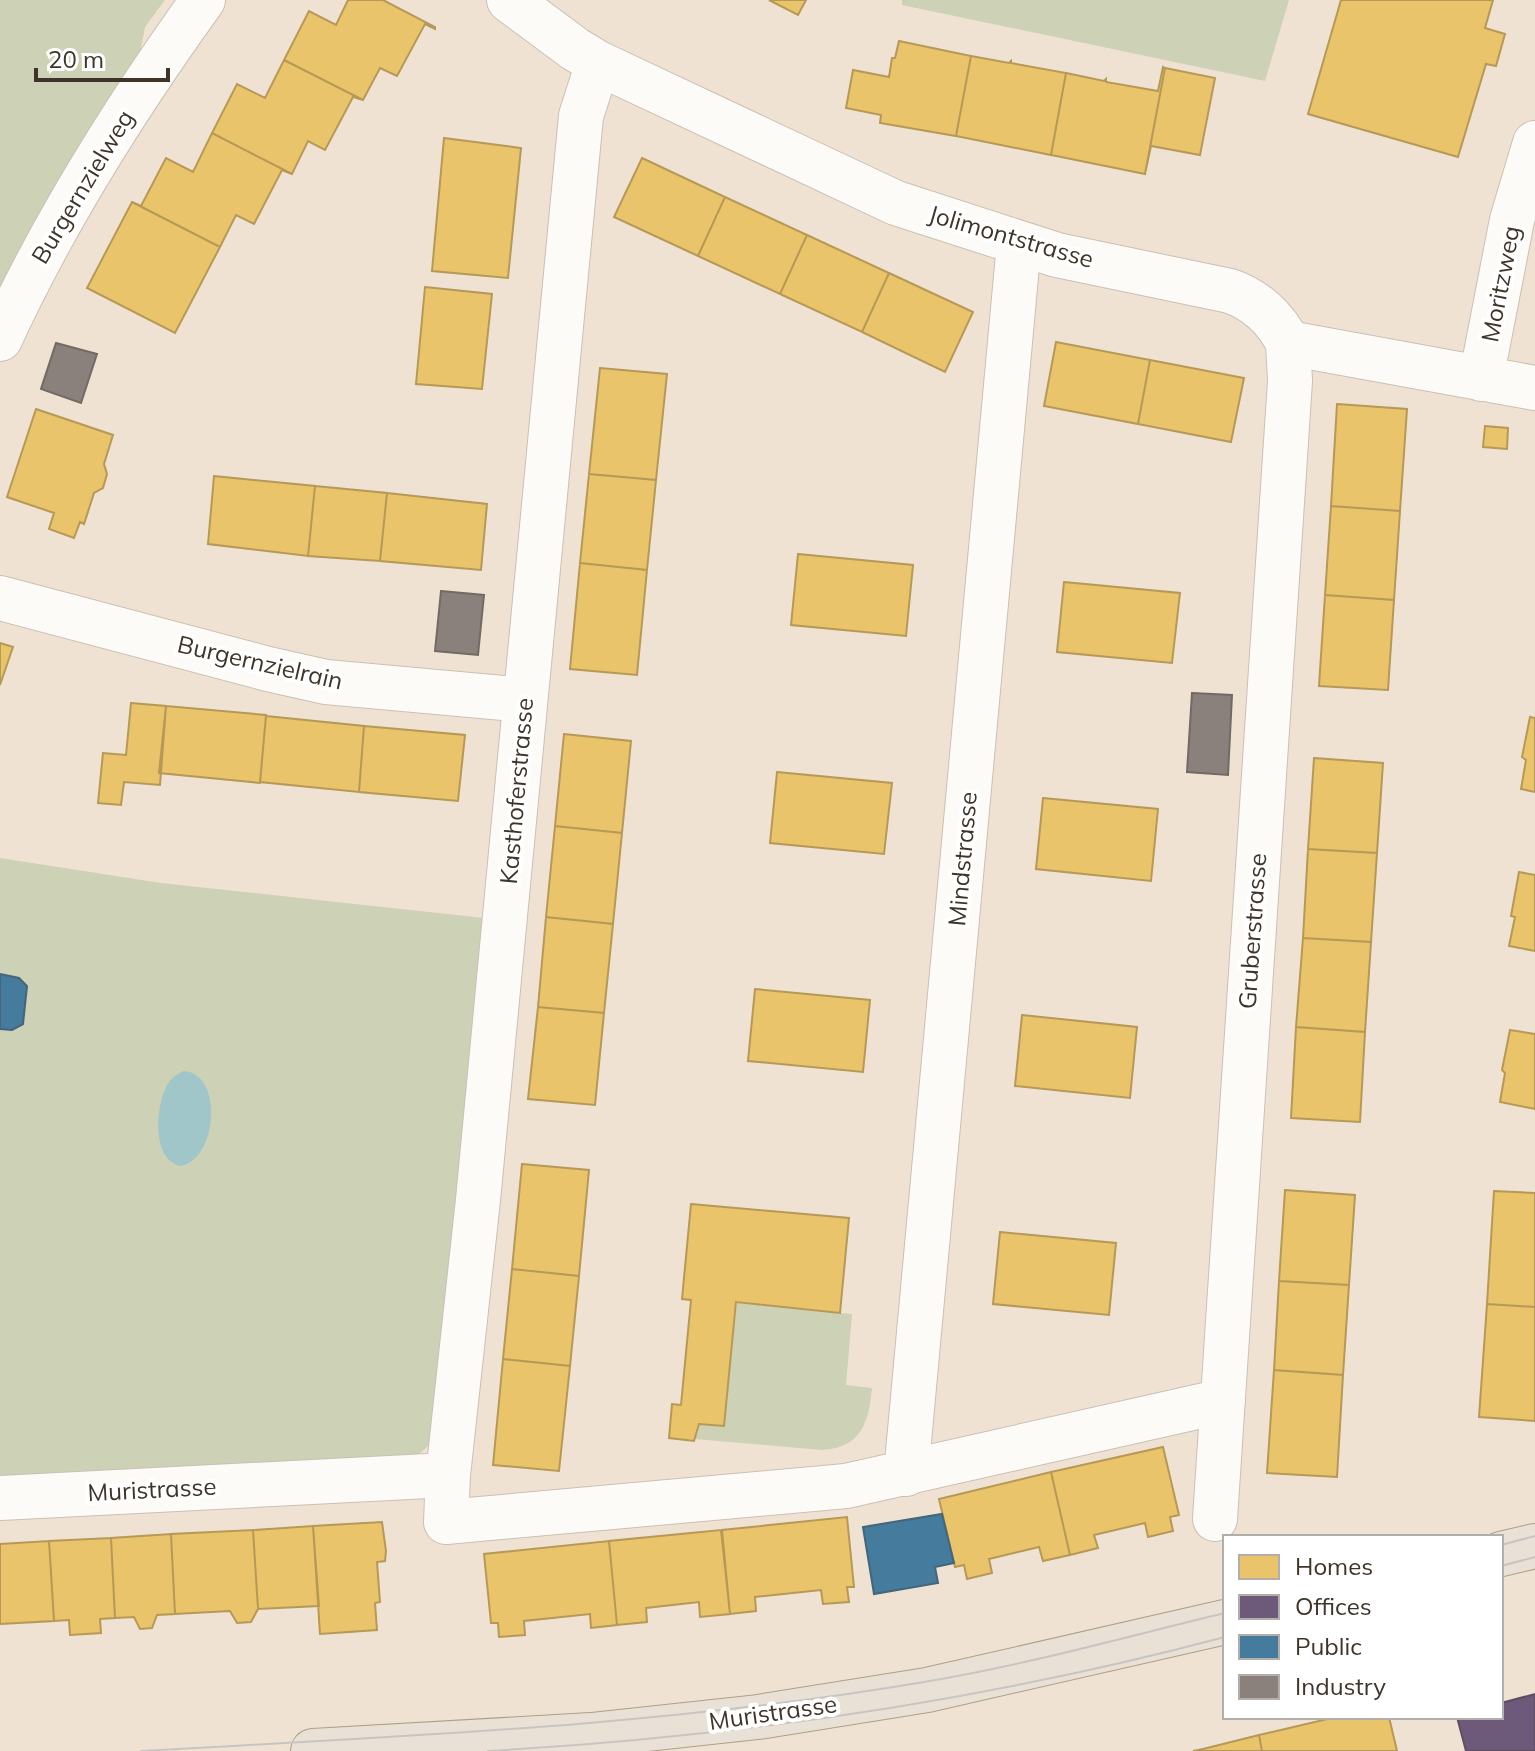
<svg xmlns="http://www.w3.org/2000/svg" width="1535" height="1751" font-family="Mulish,sans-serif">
<rect width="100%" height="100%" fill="#efe2d3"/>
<!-- green -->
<path fill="#cdd1b6" d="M0,0H165L145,27L140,54L0,292Z
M902,0H1289L1265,81L902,5Z
M0,858L161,883L484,918L434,1428L431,1443L417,1456L0,1483Z
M737,1303L852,1314L846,1385L872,1388C869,1421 862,1448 822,1450L695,1439L700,1425L724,1426Z"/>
<!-- water -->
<path fill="#a0c6ca" d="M184,1071C224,1074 217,1159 181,1166C151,1161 156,1107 166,1087C170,1079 176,1074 184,1071Z"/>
<!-- homes -->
<path fill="#e9c46a" stroke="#b69956" stroke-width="2" d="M348,0H383L435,27V29L425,24L397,76L380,68L363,100L284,60L309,11L336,25Z
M769,0H806L798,15Z
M1341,0H1493L1485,28L1505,34L1496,66L1486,64L1458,157L1308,114Z
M899,41L971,56L956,136L880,123L881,115L846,108L853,70L889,77L892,58H895Z
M971,56L1009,63L1011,61V63L1066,73L1051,155L956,136Z
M284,60L363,100L353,97L325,150L308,141L292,174L212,133L237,84L265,98Z
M1163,67L1165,68L1145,174L1051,155L1066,73L1104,81L1106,79V82L1158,91Z
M1165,68L1215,78L1200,155L1151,146L1145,174Z
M212,133L292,174L282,170L254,224L236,215L220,247L132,202L141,206L166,158L193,172Z
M444,138L521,148L508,278L432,271Z
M642,158L725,197L698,256L614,217Z
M725,197L807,235L780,294L698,256Z
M132,202L220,247L175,333L87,288Z
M807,235L889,273L862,332L780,294Z
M889,273L973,312L945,372L862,332Z
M425,287L492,294L482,389L416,384Z
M1056,342L1150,360L1138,424L1044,406Z
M1150,360L1244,378L1231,442L1138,424Z
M600,368L667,374L656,480L589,474Z
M1337,404L1407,409L1400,511L1331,506Z
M36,409L113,435L104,464L107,474L103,488L94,493L84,524L80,522L74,538L49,529L54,513L7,497Z
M1485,426L1508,428L1507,449L1483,447Z
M589,474L656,480L647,570L580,563Z
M214,476L315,486L308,556L208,544Z
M315,486L387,493L380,561L308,556Z
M387,493L487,504L481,570L380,561Z
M1331,506L1400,511L1394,600L1325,595Z
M798,554L913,565L906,636L791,625Z
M580,563L647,570L637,675L570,669Z
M1064,582L1180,593L1172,663L1057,652Z
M1325,595L1394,600L1388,690L1319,686Z
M0,643L13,647L0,685Z
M131,703L166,706L160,785L124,782L121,805L98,803L103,753L126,755Z
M166,706L266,715L260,783L159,773Z
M266,716L364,726L359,792L260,782Z
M1530,717L1535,718V792L1521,789L1526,760L1522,757Z
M364,726L465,735L458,801L359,792Z
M564,734L631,741L622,833L555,826Z
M1314,758L1383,763L1377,853L1308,849Z
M777,772L892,783L884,854L770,843Z
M1043,798L1158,809L1151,881L1036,869Z
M555,826L622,833L613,924L546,917Z
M1308,849L1377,853L1371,942L1303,938Z
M1519,872L1535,875V951L1509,946L1515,917L1511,916Z
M546,917L613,924L604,1013L538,1007Z
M1303,938L1371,942L1365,1032L1296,1027Z
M755,989L870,1000L863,1072L748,1061Z
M538,1007L604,1013L595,1105L528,1099Z
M1022,1015L1137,1027L1130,1098L1015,1086Z
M1296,1027L1365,1032L1360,1122L1291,1118Z
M1510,1030L1535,1034V1109L1500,1102L1505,1073L1502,1070Z
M522,1164L589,1170L579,1276L512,1269Z
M1285,1190L1355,1195L1349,1285L1279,1281Z
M1494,1191L1535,1193V1307L1487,1304Z
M691,1204L849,1218L840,1313L736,1302L724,1426L699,1424L694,1441L669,1438L672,1404L681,1405L691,1300L682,1299Z
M1000,1232L1116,1243L1109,1315L993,1304Z
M512,1269L579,1276L570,1366L503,1359Z
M1279,1281L1349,1285L1343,1375L1274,1370Z
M1487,1304L1535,1307V1421L1479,1417Z
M503,1359L570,1366L559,1471L493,1465Z
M1274,1370L1343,1375L1337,1477L1267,1473Z
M1163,1447L1179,1515L1170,1517L1173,1531L1148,1537L1145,1523L1094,1535L1098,1548L1070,1555L1051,1472Z
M1051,1472L1070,1555L1043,1561L1039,1547L989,1559L992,1573L967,1579L964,1565L955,1567L939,1499Z
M847,1517L854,1587H847L849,1602L823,1604L821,1590L755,1597L756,1611L730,1614L722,1530Z
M382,1522L386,1551L385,1561L377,1562L380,1602L375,1603L377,1630L320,1634L313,1526Z
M313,1526L319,1606L258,1609L253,1530Z
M253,1530L258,1609L251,1622L237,1623L230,1611L175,1614L171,1534Z
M721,1530L730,1614L700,1617L699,1602L646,1608L647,1622L617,1625L609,1541Z
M171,1534L175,1614L157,1615L152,1628L140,1629L134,1617L115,1618L111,1538Z
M111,1538L115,1618L100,1619L101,1633L70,1635L69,1620L54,1621L49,1541Z
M49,1541L54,1621L0,1624V1544Z
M609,1541L617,1625L591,1628L590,1614L524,1621L525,1635L499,1637L498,1623H491L484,1554Z
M1336,1717H1389L1397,1751H1262L1259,1735Z
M1259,1735L1262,1751H1193L1203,1749Z"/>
<!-- offices -->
<path fill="#6d597a" stroke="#5f4e62" stroke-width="2" d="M1535,1694V1751H1466L1457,1717H1501V1703Z"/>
<!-- public -->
<path fill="#457b9d" stroke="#43667a" stroke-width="2" d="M0,974L19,978L27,986L23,1024L12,1030L0,1029Z
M942,1514L954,1563L935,1567L938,1583L874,1594L863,1527Z"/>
<!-- industry -->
<path fill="#8a817c" stroke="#736a63" stroke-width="2" d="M56,343L97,354L81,403L41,389Z
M441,591L484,595L478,655L435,651Z
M1192,693L1232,695L1228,775L1187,772Z"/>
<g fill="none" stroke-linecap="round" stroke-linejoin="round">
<defs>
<path id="minor" d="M509,0L575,49L598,63L896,203L1057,255L1230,291C1256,300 1276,319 1288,343L1535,388
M598,63L581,116L478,1200L448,1475L446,1522L846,1486L1223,1401
M0,339C55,219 126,107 203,0
M1481,379L1512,220L1535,143
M0,598L268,669L326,682L525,700
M906,1474L1019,244
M0,1498L448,1475
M1215,1519L1290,381L1288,343"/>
<path id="major" d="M1501,1554L1535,1546
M313,1751L591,1735L758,1717L927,1690L1225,1622"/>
</defs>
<!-- minor casing -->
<use href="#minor" stroke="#cac0b4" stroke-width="46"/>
<!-- major casing -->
<use href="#major" stroke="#af9f86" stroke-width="46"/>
<!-- minor -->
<use href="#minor" stroke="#fdfbf8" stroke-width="44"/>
<!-- major -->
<use href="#major" stroke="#e9e1d6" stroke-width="44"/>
<!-- tram -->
<path stroke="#c8c5c1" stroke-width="2" d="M1501,1545L1535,1536
M1501,1566L1535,1557
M141,1751C403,1736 665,1726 924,1682C1026,1665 1125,1637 1225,1613
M488,1751C736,1737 984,1701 1225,1637"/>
</g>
<g text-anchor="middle" stroke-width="8" stroke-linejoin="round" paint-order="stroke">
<!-- street labels -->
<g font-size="24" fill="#3e3429" stroke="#fff">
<text transform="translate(83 187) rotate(-59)" y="8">Burgernzielweg</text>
<text transform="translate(1011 237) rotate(16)" y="8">Jolimontstrasse</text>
<text transform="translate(1501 284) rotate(-79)" y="8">Moritzweg</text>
<text transform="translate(260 663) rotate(13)" y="8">Burgernzielrain</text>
<text transform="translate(517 791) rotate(-85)" y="8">Kasthoferstrasse</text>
<text transform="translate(963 859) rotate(-85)" y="8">Mindstrasse</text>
<text transform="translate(1253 931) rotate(-86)" y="8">Gruberstrasse</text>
<text transform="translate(152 1490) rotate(-3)" y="8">Muristrasse</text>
<text transform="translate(773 1713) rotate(-8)" y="8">Muristrasse</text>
</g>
</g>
<!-- legend -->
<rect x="1223" y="1535" width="280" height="184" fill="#ffffff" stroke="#b2aea9" stroke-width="2"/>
<rect x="1239" y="1555" width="40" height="24" fill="#e9c46a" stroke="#b2aea9" stroke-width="2"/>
<text x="1295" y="1575" font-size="24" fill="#3e3429">Homes</text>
<rect x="1239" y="1595" width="40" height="24" fill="#6d597a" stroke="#b2aea9" stroke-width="2"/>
<text x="1295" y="1615" font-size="24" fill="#3e3429">Offices</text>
<rect x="1239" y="1635" width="40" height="24" fill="#457b9d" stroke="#b2aea9" stroke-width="2"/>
<text x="1295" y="1655" font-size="24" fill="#3e3429">Public</text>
<rect x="1239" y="1675" width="40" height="24" fill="#8a817c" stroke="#b2aea9" stroke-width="2"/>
<text x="1295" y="1695" font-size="24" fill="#3e3429">Industry</text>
<!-- scale -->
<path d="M36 68v12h132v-12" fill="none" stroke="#3e3429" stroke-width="4"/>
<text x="48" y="68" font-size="24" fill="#3e3429" stroke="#ffffff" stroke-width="6" paint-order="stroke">20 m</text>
</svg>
